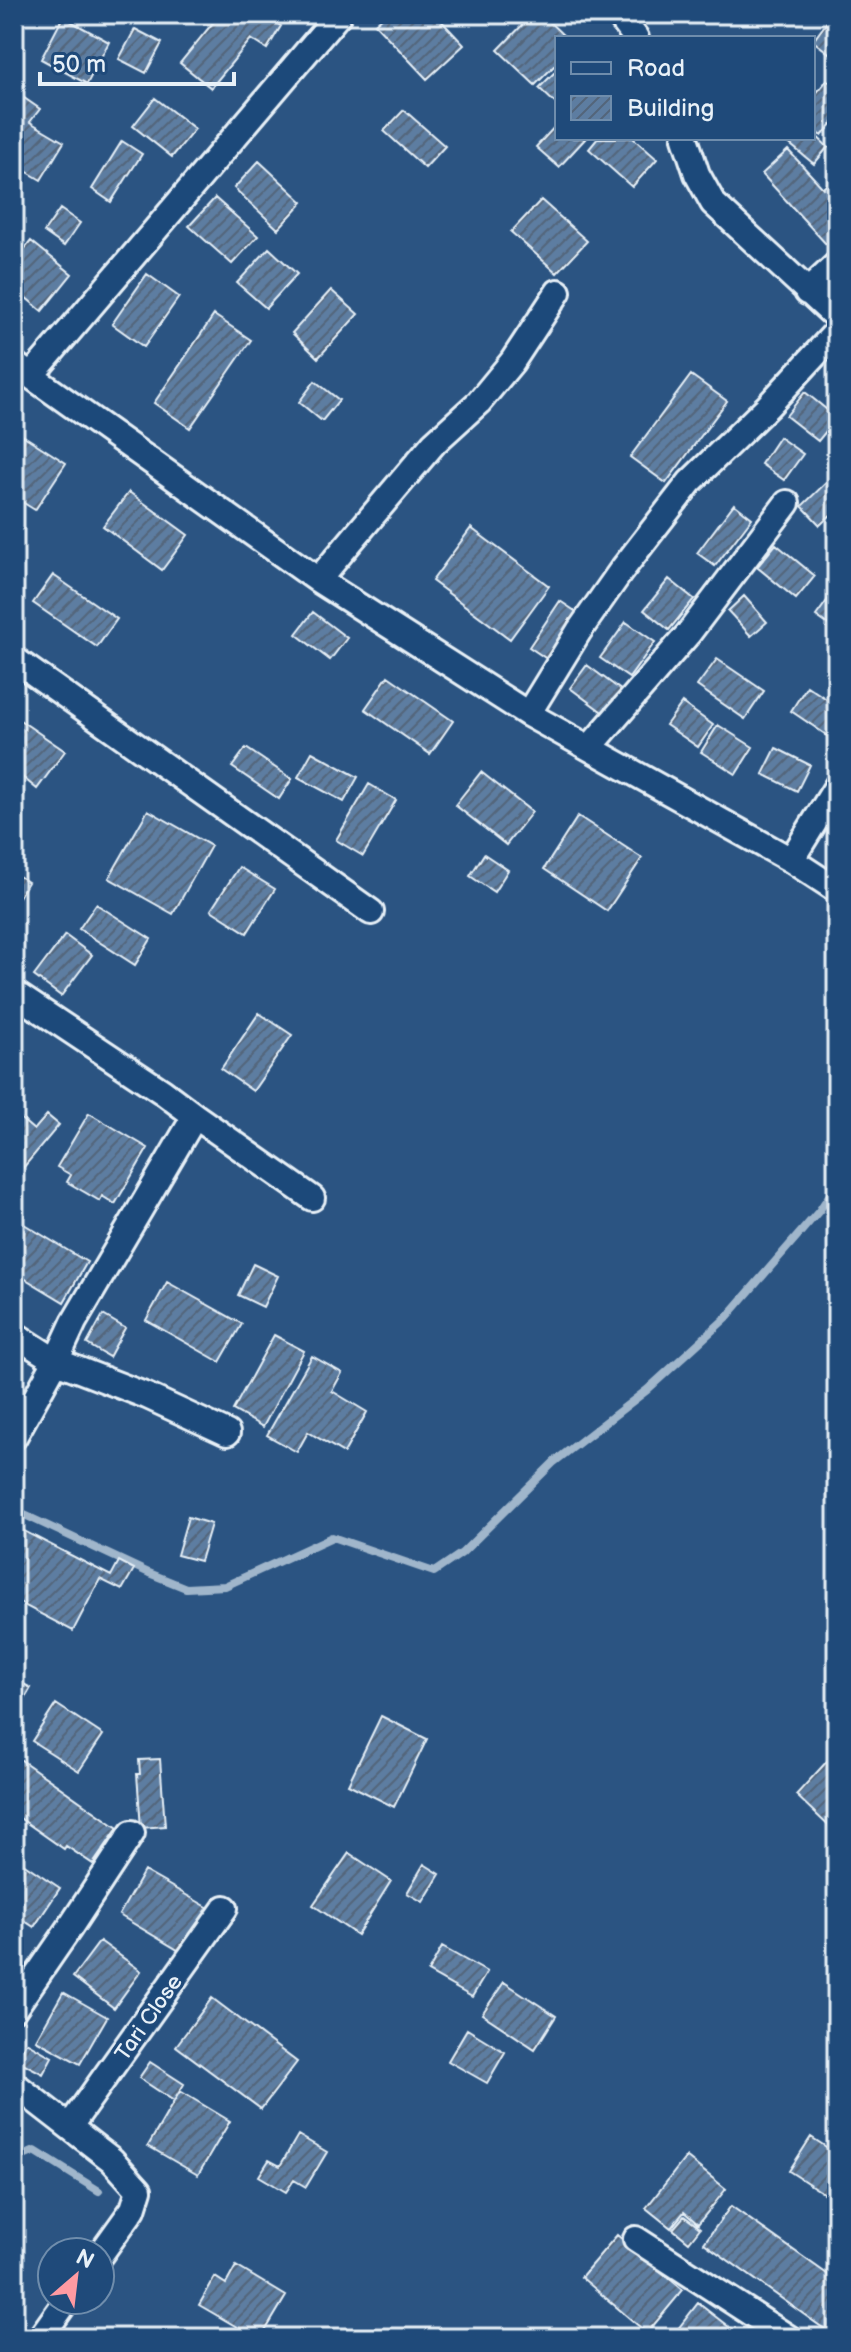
<svg xmlns="http://www.w3.org/2000/svg" width="851" height="2352" font-family="'Balsamiq Sans',sans-serif">
<defs>
<pattern id="building-hatch" width="6" height="6" patternUnits="userSpaceOnUse" patternTransform="scale(2)"><rect width="6" height="6" fill="#5d7da1"/><path d="M-1 1l2-2M0 6l6-6M5 7l2-2" fill="none" stroke="#53657a"/></pattern>
</defs>
<rect width="100%" height="100%" fill="#2b5482"/>
<filter id="ink" filterUnits="userSpaceOnUse"><feTurbulence type="fractalNoise" baseFrequency=".0125" numOctaves="2"/><feDisplacementMap in="SourceGraphic" scale="16" xChannelSelector="R" yChannelSelector="G"/><feConvolveMatrix kernelMatrix="1 2 1 2 8 2 1 2 1" color-interpolation-filters="sRGB"/></filter>
<g filter="url(#ink)">
<g fill="none" stroke-linecap="round" stroke-linejoin="round">
<!-- stream -->
<path stroke="#a0b6cb" stroke-width="8" d="M14,1510L149,1573L186,1588L225,1586L332,1537L434,1572L462,1553L554,1462L647,1390L727,1317L819,1211L837,1184
M14,2160L35,2151L99,2191"/>
</g>
<!-- building -->
<path fill="url(#building-hatch)" stroke="#e8f1f8" stroke-width="2" d="M208,14H261L281,26L267,49L251,39L211,88L180,63L216,19Z
M386,14H435L464,45L427,79L375,24Z
M533,14H541L566,38H557V63L535,85L498,50Z
M833,14H837V59L813,41Z
M63,17L109,42L87,84L41,59Z
M135,29L162,43L146,73L119,59Z
M557,70V105L539,88Z
M827,80L837,88V118L822,136L813,129V97Z
M14,91L40,109L30,122L64,142L41,180L14,164Z
M155,98L195,129L172,157L133,126Z
M404,110L445,146L425,168L384,131Z
M557,124V138H586L559,167L536,147Z
M813,133L828,147L814,164L786,141L788,138H813Z
M598,138H633L657,159L632,187L589,149Z
M122,141L142,154L111,202L92,189Z
M788,150L823,188L833,179L837,184V234L826,244L762,174Z
M259,161L303,202L278,229L234,188Z
M215,198L258,236L232,264L189,226Z
M541,200L587,241L557,273L511,232Z
M60,209L80,223L64,246L44,232Z
M31,241L72,274L42,311L14,288V262Z
M269,248L297,274L266,308L237,283Z
M147,274L179,297L144,347L112,324Z
M331,290L358,314L318,358L292,333Z
M214,315L251,340L190,428L154,403Z
M691,375L727,401L666,483L630,457Z
M315,381L339,400L322,421L299,402Z
M805,392L837,418L818,441L786,416Z
M16,431L66,463L35,510L14,497Z
M779,437L803,454L784,480L761,464Z
M837,472V509L820,525L802,506Z
M129,492L188,535L162,570L103,526Z
M734,504L752,518L715,566L697,553Z
M471,528L549,586L510,639L432,581Z
M776,544L815,576L796,599L757,567Z
M53,575L117,619L97,647L33,603Z
M669,579L694,599L669,630L644,610Z
M837,587V631L816,616Z
M744,596L767,622L751,636L728,611Z
M560,601L578,613L547,659L529,647Z
M313,612L347,638L330,660L296,634Z
M626,622L655,642L629,678L600,658Z
M717,659L764,691L745,719L697,686Z
M587,665L622,691L605,714L570,688Z
M388,676L453,721L430,754L365,709Z
M807,686L837,706V728L831,738L791,711Z
M682,703L713,725L698,747L666,725Z
M14,716L65,751L37,789L21,776L14,786Z
M718,725L753,747L736,774L701,752Z
M246,748L292,779L279,799L232,767Z
M776,748L810,765L797,791L763,774Z
M312,752L358,777L344,802L298,777Z
M481,772L532,812L506,845L455,805Z
M369,784L396,800L363,856L336,840Z
M148,810L211,846L173,914L109,878Z
M578,816L642,858L607,911L544,869Z
M484,854L508,870L494,892L470,876Z
M239,867L275,889L247,933L211,910Z
M14,873L28,882L14,905Z
M96,904L151,939L135,965L79,929Z
M65,935L92,955L61,996L34,976Z
M259,1013L292,1035L253,1091L221,1069Z
M14,1113L34,1130L47,1115L59,1125L23,1168L14,1160Z
M89,1113L148,1148L115,1204L102,1196L100,1201L67,1182L71,1175L57,1167Z
M14,1218L87,1262L64,1302L14,1272Z
M253,1264L278,1276L263,1307L238,1295Z
M167,1282L242,1324L220,1362L146,1320Z
M103,1315L125,1328L109,1357L87,1344Z
M274,1335L304,1351L263,1427L233,1410Z
M312,1356L342,1373L332,1391L367,1412L344,1453L308,1432L297,1452L267,1435Z
M188,1517L211,1524L200,1561L177,1555Z
M18,1528L111,1576L119,1561L134,1569L122,1590L100,1579L73,1631L14,1600V1537Z
M14,1679L31,1688L14,1717Z
M56,1704L103,1735L79,1771L32,1741Z
M381,1716L427,1739L394,1807L348,1784Z
M17,1757L118,1828L93,1864L66,1846L64,1849L14,1814V1761Z
M830,1758L837,1765V1834L796,1795Z
M160,1759L165,1826L141,1828L137,1774H140L139,1760Z
M349,1853L391,1881L357,1935L313,1905Z
M14,1857L60,1888L34,1927L14,1914Z
M424,1864L440,1874L423,1902L407,1893Z
M144,1871L209,1908L183,1953L119,1915Z
M100,1941L141,1971L114,2008L73,1977Z
M442,1947L487,1972L472,1997L428,1972Z
M504,1982L556,2016L535,2049L482,2014Z
M63,1992L107,2017L80,2064L36,2040Z
M212,1998L297,2062L261,2109L176,2046Z
M467,2029L505,2052L487,2083L448,2061Z
M26,2042L52,2057L43,2074L17,2060Z
M150,2062L184,2084L174,2101L139,2078Z
M180,2091L230,2121L198,2175L148,2146Z
M298,2135L327,2152L306,2187L294,2180L286,2192L259,2176L269,2160L280,2166Z
M811,2137L837,2154V2202L789,2171Z
M686,2157L726,2189L698,2224L684,2212L671,2228L646,2208Z
M731,2206L837,2281V2338L704,2243Z
M684,2216L700,2228L689,2242L673,2229Z
M617,2235L683,2290L647,2333L581,2277Z
M236,2266L286,2296L261,2338H256L199,2305L215,2277L226,2284Z
M698,2303L743,2338H671Z"/>
<g fill="none" stroke-linecap="round" stroke-linejoin="round">
<defs>
<path id="minor" d="M618,14L636,38
M685,138L697,174L713,203L837,318
M807,292L837,264
M14,364L318,580L528,714L791,860L837,890
M31,376L339,14
M318,580L434,443L479,402L512,362L558,292
M14,659L371,912
M528,714L579,631L621,571L690,482L768,406L837,331
M590,747L688,634L787,503
M791,860L837,786
M14,993L163,1092L195,1116L74,1322L56,1361L14,1334
M195,1116L312,1198
M14,1437L56,1361L147,1396L227,1433
M14,2009L69,1929L132,1833
M14,2084L112,2160L139,2190L133,2209L100,2255
M70,2126L225,1908
M636,2239L789,2338
M40,2338L67,2300"/>
</defs>
<!-- minor casing -->
<use href="#minor" stroke="#e8f1f8" stroke-width="30"/>
<!-- minor -->
<use href="#minor" stroke="#1f4a7a" stroke-width="24"/>
</g>
</g>
<g text-anchor="middle" stroke-width="6" stroke-linejoin="round" paint-order="stroke">
<!-- street labels -->
<g font-size="22" fill="#e8f1f8" stroke="#1f4a7a">
<text transform="translate(148 2017) rotate(-55)" y="8">Tari Close</text>
</g>
</g>
<!-- margin -->
<rect width="851" height="2352" fill="none" stroke="#1f4a7a" stroke-width="48"/>
<rect x="24" y="24" width="803" height="2304" fill="none" stroke="#e8f1f8" stroke-width="3" filter="url(#ink)"/>
<!-- legend -->
<rect x="555" y="36" width="260" height="104" fill="#1f4a7a" stroke="#6f8dac" stroke-width="2"/>
<rect x="571" y="62" width="40" height="12" fill="#1f4a7a" stroke="#6f8dac" stroke-width="2"/>
<text x="627" y="76" font-size="24" fill="#e8f1f8">Road</text>
<rect x="571" y="96" width="40" height="24" fill="url(#building-hatch)" stroke="#6f8dac" stroke-width="2"/>
<text x="627" y="116" font-size="24" fill="#e8f1f8">Building</text>
<!-- north arrow -->
<g transform="translate(76 2276) rotate(28)"><circle r="38" fill="#1f4a7a" stroke="#6f8dac" stroke-width="2"/>
<path d="M0-6L14 30L0 20L-14 30Z" fill="#ff9aa2"/>
<text y="-12" font-size="22" font-weight="bold" text-anchor="middle" fill="#e8f1f8">N</text>
</g>
<!-- scale -->
<path d="M40 72v12h194v-12" fill="none" stroke="#e8f1f8" stroke-width="4"/>
<text x="52" y="72" font-size="24" fill="#e8f1f8" stroke="#1f4a7a" stroke-width="6" paint-order="stroke">50 m</text>
</svg>
